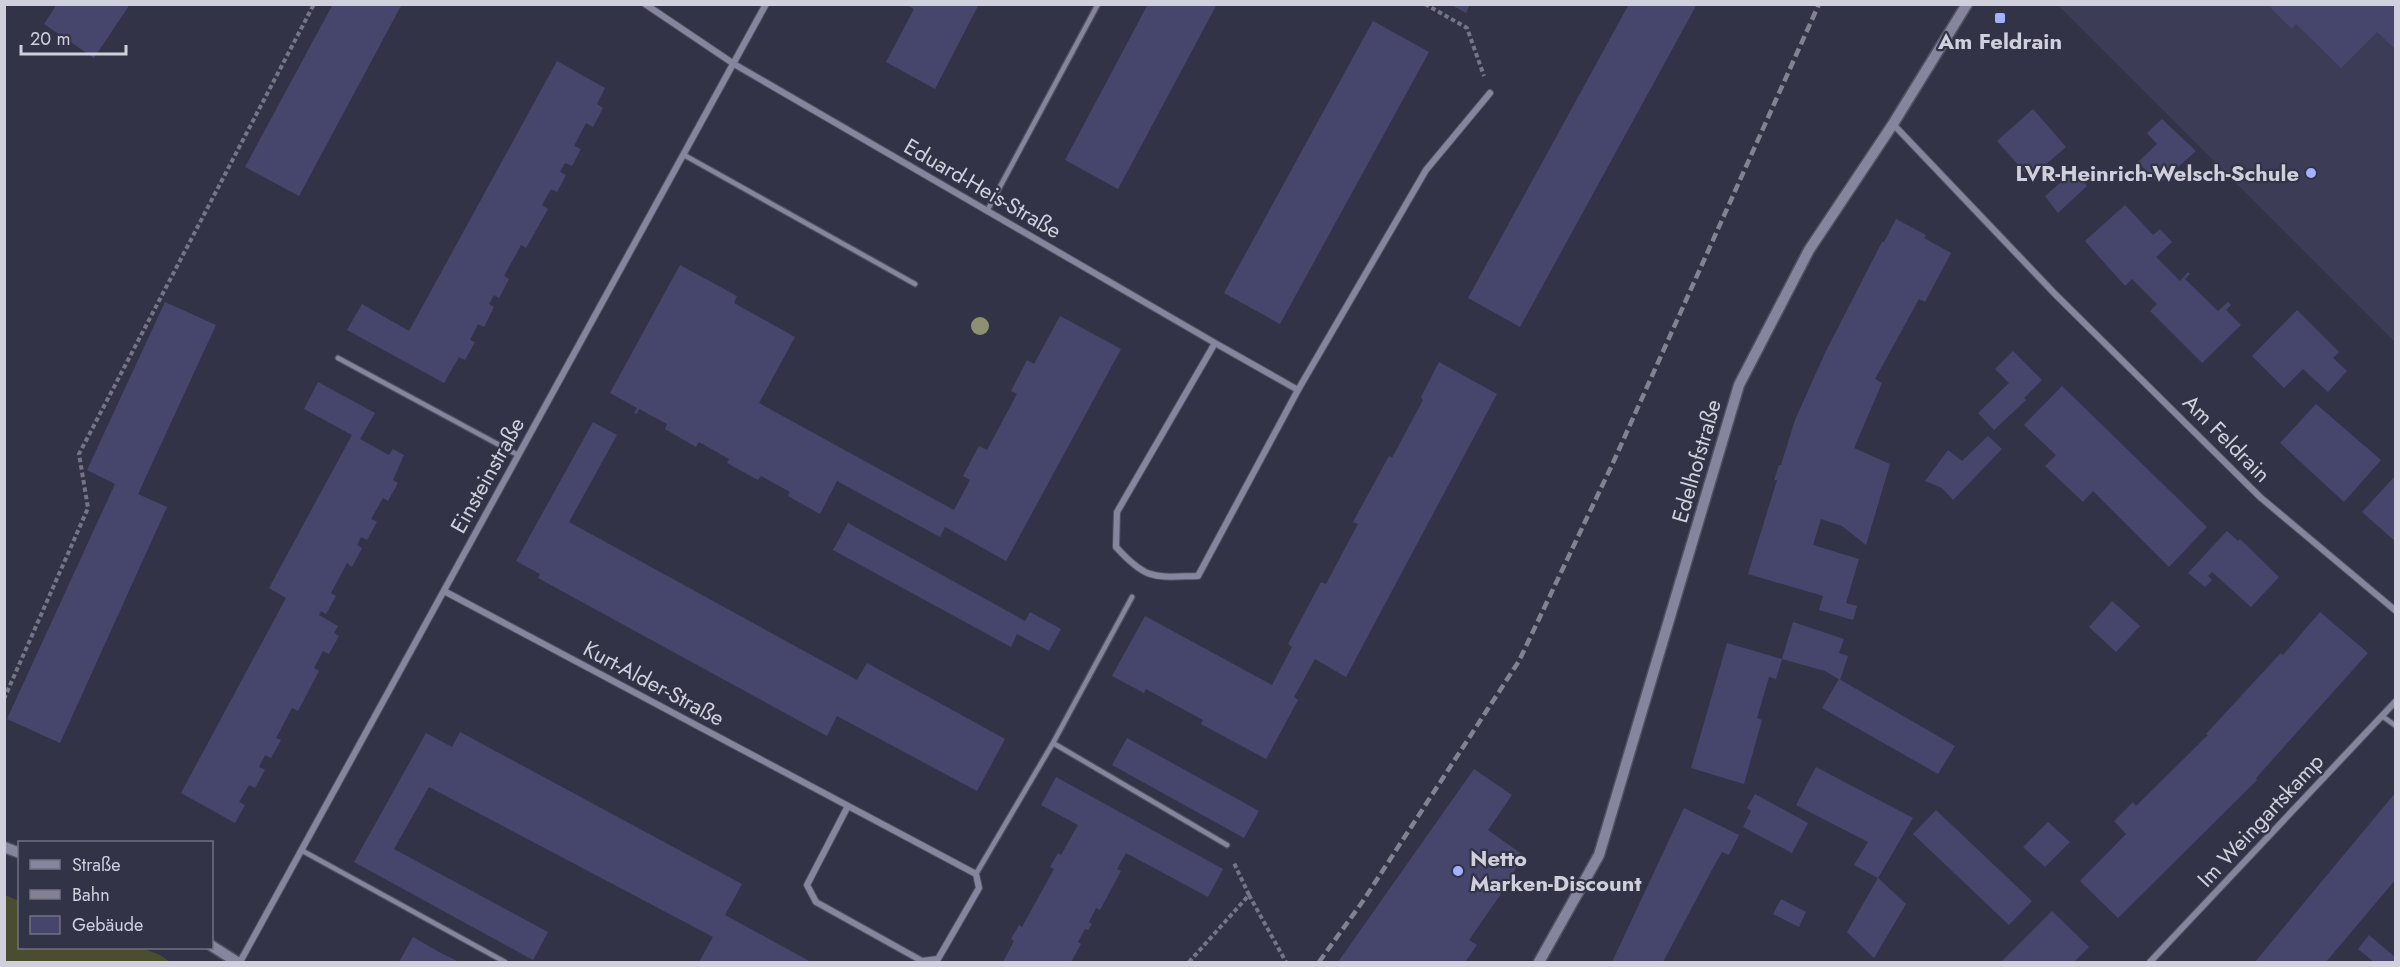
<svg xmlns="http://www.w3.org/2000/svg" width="2400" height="967" font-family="Jost,sans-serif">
<rect width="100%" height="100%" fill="#333347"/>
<!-- built -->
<path fill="#3c3c57" d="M2058,5H2395V342Z"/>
<!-- green -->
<path fill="#4a4d2f" d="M5,895L19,901L20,948H141L160,955L170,962H5Z"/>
<!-- building -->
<path fill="#46466d" d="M57,4H130L94,58L44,24Z
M333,4H402L299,196L245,167Z
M905,4H979L935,89L886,62L914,9Z
M1148,4H1217L1118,189L1065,160Z
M1450,4H1470L1466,13Z
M1629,4H1697L1520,327L1468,298Z
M2267,4H2396V50L2377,32L2341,68L2296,24L2292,29Z
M1373,21L1429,52L1280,324L1224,293Z
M557,61L605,88L597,104L603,108L593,127L586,123L574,146L581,149L572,166L565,163L560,172L566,175L557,192L551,189L542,205L548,209L526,248L521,245L504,276L509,279L499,298L494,295L489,304L494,307L484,327L478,324L470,340L475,342L465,360L459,357L444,383L347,330L362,304L409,331Z
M2033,109L2066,147L2030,178L1997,141Z
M2162,119L2196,151L2159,184L2138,162L2157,144L2147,133Z
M2075,170L2087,186L2058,213L2045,196Z
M2125,205L2153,235L2160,229L2172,242L2156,257L2180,281L2188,272L2190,274L2185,279L2218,311L2228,302L2231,305L2226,310L2241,325L2202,363L2150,311L2157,304L2132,279L2125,286L2085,241Z
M1896,219L1926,235L1924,238L1951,253L1925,302L1919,299L1875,379L1882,383L1854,448L1890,464L1866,545L1842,526L1821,519L1813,545L1859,559L1846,603L1857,606L1853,620L1819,610L1823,596L1748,574L1777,480H1774L1779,465H1781L1795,420L1825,353L1882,242H1884Z
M680,265L737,296L734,303L795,337L759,403L954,510L970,480L963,476L979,446L987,450L1017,394L1011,391L1027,360L1034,364L1060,316L1121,349L1006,561L945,527L940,537L837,481L820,514L788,496L790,492L761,476L758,480L727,463L729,459L699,442L696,447L665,429L667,424L639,409L637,414L634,413L637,408L610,393Z
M165,302L216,325L138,494L167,507L60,743L7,719L115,484L87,470Z
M2297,310L2339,352L2333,358L2347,371L2328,392L2303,369L2284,388L2252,356Z
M2013,351L2042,380L2024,398L2026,400L1994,430L1978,413L2009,383L1995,369Z
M1439,362L1497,394L1346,677L1315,659L1294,697L1298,700L1266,759L1201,724L1203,720L1146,689L1144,693L1112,676L1145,616L1272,685L1292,647L1288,644L1321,582L1326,584L1358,524L1353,522L1389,456L1392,458L1423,400L1421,397Z
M318,382L375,413L360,439L389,455L393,449L404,455L393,480L398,483L388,501L383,498L371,519L377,522L367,540L361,537L357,545L362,548L352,567L347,563L331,593L336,596L326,614L321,611L319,615L338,626L334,633L339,636L329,654L323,651L314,668L319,671L298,711L292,708L276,738L281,740L271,758L265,755L259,767L265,770L255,788L249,785L239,802L245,805L235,823L181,793L286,598L269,588L352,435L304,409Z
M2062,386L2207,527L2169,567L2093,491L2083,502L2045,466L2056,455L2024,425Z
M2316,404L2381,460L2344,502L2280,443Z
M593,422L617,435L569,522L857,680L867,663L1005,739L977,791L837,716L827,736L538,578L540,574L516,561Z
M1988,436L2002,449L1953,500L1942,488L1925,481L1948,450L1962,461Z
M2396,475V542L2362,512Z
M848,523L1025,621L1030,612L1061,629L1049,651L1017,634L1011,647L833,550Z
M2227,531L2238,541L2240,539L2279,577L2251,607L2212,572L2208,576L2212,580L2205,587L2188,573Z
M2112,601L2140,626L2116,652L2089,627Z
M2320,612L2368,653L2256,778L2257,780L2118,918L2080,881L2126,834L2114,821L2133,802L2136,806L2208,735L2206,734L2253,683L2281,653L2283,655Z
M1793,622L1844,639L1839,653L1848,656L1840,680L1825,671L1782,659Z
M1727,643L1782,659L1776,679L1769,677L1757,718L1762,720L1744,784L1691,768Z
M1839,679L1955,746L1938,774L1822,708Z
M460,732L742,884L725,915L811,962H699L713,937L429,787L394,849L548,932L533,960L354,862L426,733L452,747Z
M1127,738L1259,811L1244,838L1112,765Z
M1816,767L1913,818L1878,878L1854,865L1868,842L1796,805Z
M1474,769L1512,795L1488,830L1523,855L1505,888L1469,940L1477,945L1465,962H1338Z
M1056,777L1223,869L1208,897L1126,853L1117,869L1121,871L1100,910L1096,908L1089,922L1092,924L1088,930L1085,929L1078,942L1081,944L1071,962H1003L1014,941L1011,939L1019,925L1022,927L1054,869L1050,867L1058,853L1061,855L1078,825L1041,805Z
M2396,792V879L2326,962H2255Z
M1755,794L1808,823L1792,853L1743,827L1751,811L1747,808Z
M1684,808L1739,835L1729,855L1722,852L1714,866L1663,962H1612Z
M1936,810L2032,901L2009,925L1913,834Z
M2048,822L2070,842L2045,867L2023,847Z
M1878,878L1906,904L1874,958L1847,932Z
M1781,899L1806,912L1799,927L1773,914Z
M2052,911L2089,947L2074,962H2001Z
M2369,935L2396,958V962H2374L2358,949Z
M413,937L439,952L459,962H399Z"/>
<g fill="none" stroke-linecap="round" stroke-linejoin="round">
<defs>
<path id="service" d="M684,155L915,284
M987,211L1098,4
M338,358L518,455
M2382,716L2396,726
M1053,743L1227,845
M301,850L505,962
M976,874L1053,743L1132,597"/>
<path id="minor" d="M645,4L734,64L1215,343
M1893,124L2055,294L2260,497L2396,611
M1298,390L1215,343L1117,512L1116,547C1147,581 1154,577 1198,576L1298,390L1426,170L1490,93
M444,591L976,874L979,888L938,959L922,961L816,902L807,885L848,806
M240,962L766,4
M2150,962L2396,701"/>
<path id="tertiary" d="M4,847L20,853
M212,946L237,962
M1539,962L1599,855L1739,385L1809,250L1893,124L1967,4"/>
</defs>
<!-- service casing -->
<use href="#service" stroke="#515162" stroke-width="7"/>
<!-- minor casing -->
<use href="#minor" stroke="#515162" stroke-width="8"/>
<!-- tertiary casing -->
<use href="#tertiary" stroke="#515162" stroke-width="13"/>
<!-- path -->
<path stroke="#757587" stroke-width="4" stroke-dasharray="4.5 3" stroke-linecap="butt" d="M1425,4L1467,28L1484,76
M4,699L88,508L79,454L314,4
M1249,895L1286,962
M1189,962L1249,895L1234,863"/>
<!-- service -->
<use href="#service" stroke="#85869d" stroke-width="4.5"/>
<!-- minor -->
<use href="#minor" stroke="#85869d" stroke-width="6"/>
<!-- tertiary -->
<use href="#tertiary" stroke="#85869d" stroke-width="10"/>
<!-- rail -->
<path stroke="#828292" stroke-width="4.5" stroke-dasharray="9 4.5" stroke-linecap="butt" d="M1319,962L1363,901L1519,661L1612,465L1819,4"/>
</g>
<!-- trees -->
<circle fill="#8e9171" cx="980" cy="326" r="9"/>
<!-- markers -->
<g fill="#a2b2fd" stroke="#333347" stroke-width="2">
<rect x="1994" y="12" width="12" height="12" rx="3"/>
<circle cx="2311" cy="173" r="6"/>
<circle cx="1458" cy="871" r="6"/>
</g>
<g text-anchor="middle" stroke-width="4.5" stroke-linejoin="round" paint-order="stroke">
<!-- poi labels -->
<g font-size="22" font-weight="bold" fill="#d0d0dd" stroke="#333347">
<text x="2000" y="49">Am Feldrain</text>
<text x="2299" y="181" text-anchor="end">LVR-Heinrich-Welsch-Schule</text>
<text x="1470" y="866" text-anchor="start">Netto<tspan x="1470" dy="25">Marken-Discount</tspan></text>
</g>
<!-- street labels -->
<g font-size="22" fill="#d0d0dd" stroke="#333347">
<text transform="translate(983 188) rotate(30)" y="8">Eduard-Heis-Straße</text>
<text transform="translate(2227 438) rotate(45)" y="8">Am Feldrain</text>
<text transform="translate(1696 461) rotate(-74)" y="8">Edelhofstraße</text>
<text transform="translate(487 475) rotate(-61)" y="8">Einsteinstraße</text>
<text transform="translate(654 683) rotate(28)" y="8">Kurt-Alder-Straße</text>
<text transform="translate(2260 820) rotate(-47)" y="8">Im Weingartskamp</text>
</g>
</g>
<!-- border -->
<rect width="2400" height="967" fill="none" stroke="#d0d0dd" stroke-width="12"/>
<!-- legend -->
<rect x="18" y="841" width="195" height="108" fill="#333347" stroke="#727283" stroke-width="1.5"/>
<rect x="30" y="860" width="30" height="9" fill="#85869d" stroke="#727283" stroke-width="1.5"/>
<text x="72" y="871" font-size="18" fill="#d0d0dd">Straße</text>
<rect x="30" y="890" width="30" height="9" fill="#828292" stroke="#727283" stroke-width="1.5"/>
<text x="72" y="901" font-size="18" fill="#d0d0dd">Bahn</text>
<rect x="30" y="916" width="30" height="18" fill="#46466d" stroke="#727283" stroke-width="1.5"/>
<text x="72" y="931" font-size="18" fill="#d0d0dd">Gebäude</text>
<!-- scale -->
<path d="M21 45v9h105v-9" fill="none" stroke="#d0d0dd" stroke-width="3"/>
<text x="30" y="45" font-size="18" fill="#d0d0dd" stroke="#333347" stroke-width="4.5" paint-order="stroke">20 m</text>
</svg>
